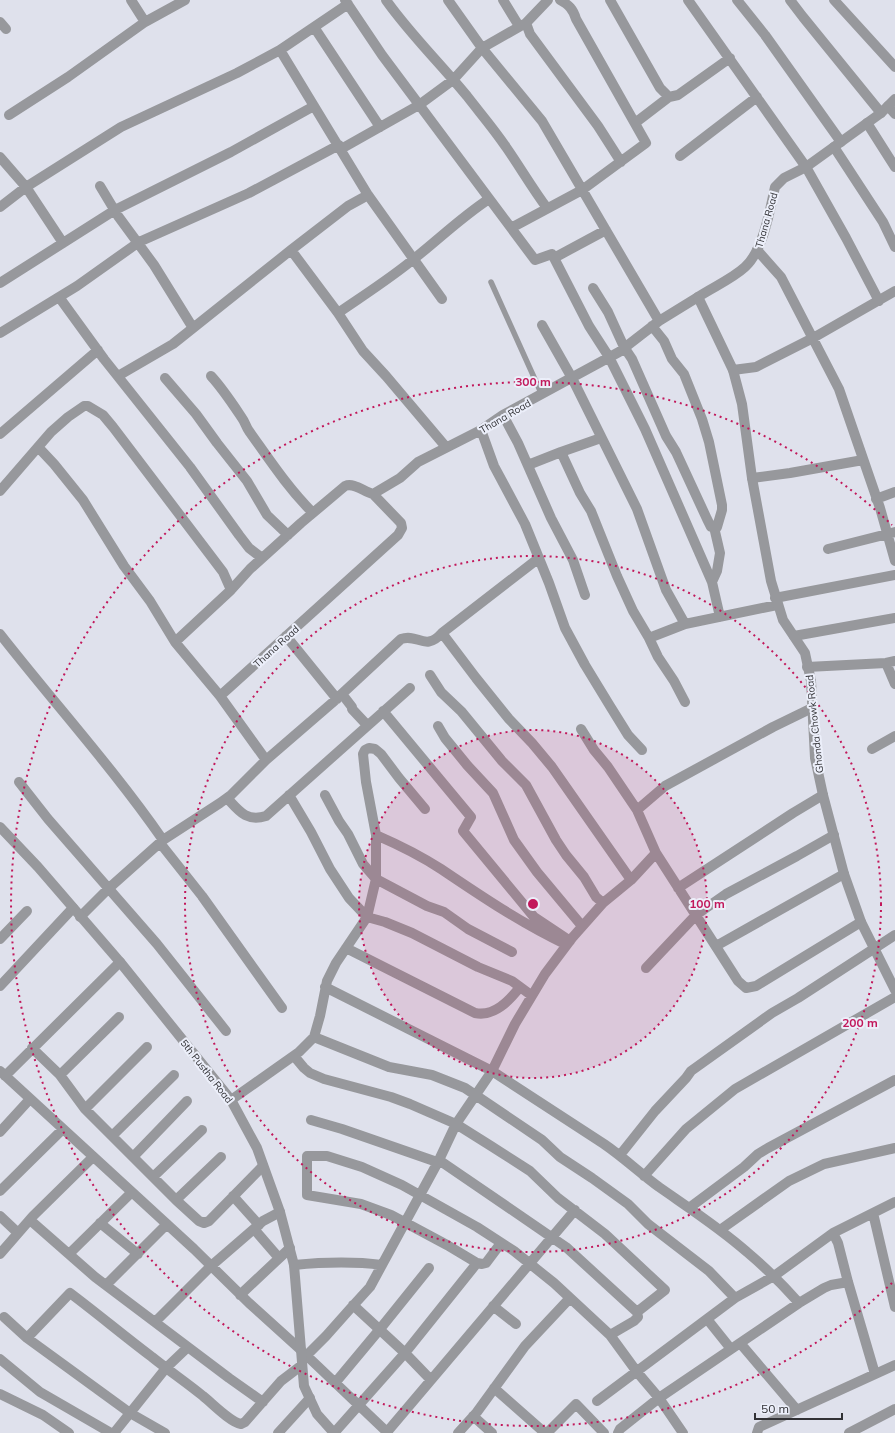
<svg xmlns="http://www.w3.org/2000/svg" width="895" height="1433" font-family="Mulish,sans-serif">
<rect width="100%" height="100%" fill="#dfe1ec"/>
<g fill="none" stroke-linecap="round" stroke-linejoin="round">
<!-- service -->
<path stroke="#97989c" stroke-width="5.5" d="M491,282L542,395"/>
<!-- minor -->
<path stroke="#97989c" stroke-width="10" d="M131,0L145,22
M345,0L382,55L535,260L552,254L589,326L609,357L645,429L712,582
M386,0C410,34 440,63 467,96C480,113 494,129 506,147C520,167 532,188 547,208
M448,0L482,48L542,121L659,321
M503,0L519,26
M610,0L660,88L669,97L678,95L730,58
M688,0L806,167L846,238L879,301
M737,0L765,35L841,142
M790,0L803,17L881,113
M834,0L895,67
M0,22L6,29
M526,23L530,34L598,126L621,162
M314,27L380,127
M280,50L368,195L442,299
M888,106L895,114
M9,115L68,77L145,22L185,0
M635,123L669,97
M867,123L895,167
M834,147L883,222L895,247
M341,149L419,105L453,80L482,48L526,23L548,0
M680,156L757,97
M0,157L26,187L63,243
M100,186L118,216L154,265L193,328
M0,207L26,187L121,127L237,73L280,50L348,4
M511,228L582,190L646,143L576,19C573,9 569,5 560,0
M291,250L338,313L363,351L386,376L446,447
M757,250L781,277L839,389L880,508L895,561
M554,258L606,230
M0,283L115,210L231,152L314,106
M593,288L608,312L624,347L632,359L666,436L676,452L707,519L711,527H717L722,510V505L709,442L702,419L684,374L672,359L664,341L652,326
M59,297L104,359L190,467L239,535L249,548L262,558
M338,313C364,295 391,278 415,258C440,238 463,216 489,199
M542,325L572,378L637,509L666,590L685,624
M0,333L77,286L139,242L249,193L339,145
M733,370L756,367L813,338L895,291
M118,376L173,344L291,250L348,206L368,195
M211,376C223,389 232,403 242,418C245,422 246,427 249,431C269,459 288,488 313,513
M165,378L196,414L217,443L247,481L267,515L288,535
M503,415L518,443L551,518L573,560L585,595
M481,430L494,466L525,524L549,583L565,628L585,665L610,706L628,735L642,750
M0,434L98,350
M38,447L54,464L83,500L124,566L150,601L175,642L220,696L266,760
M561,452L580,493L591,511L617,576L633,611L649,638L658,657L674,681L685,702
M528,465L561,452L601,438
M752,478L790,473L863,460
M0,491L51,432L68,417L84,406H88L103,415L113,427L223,572L231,590
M373,494L400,478L418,462L481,430L503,415L619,352L659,321L698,297
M876,499L895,492
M714,527L720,553L717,571L712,582L720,617
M828,549L895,532
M775,598L895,575
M442,633L476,678L509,719L532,743L552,767L631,880
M0,634C54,703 113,768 163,840
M286,636L337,699
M794,636L895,618
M649,638L685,624L777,605
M175,642L231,590L250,569L301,523L345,486C354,482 364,492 373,494
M886,663L895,684
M807,667L886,663L895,661
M430,675L441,692L461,711L502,761L526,785L556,840L566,855L584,877L596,897L603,903
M342,694L352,707V709L367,725
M220,696L398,535L402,528L401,523L373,494
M383,711L471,817L463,831L534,917L570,941
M438,726L445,738L467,765L493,793L514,840L537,872L582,926
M581,729L594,750L608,767L637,810L656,853L738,981L746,988L756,986L861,922
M872,749L895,736
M19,782L48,819L157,944L226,1031
M325,795L339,821L348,834L363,864L376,879L427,906L444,912L468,929L512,952
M227,798C239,811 246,822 266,816L410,688
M425,809L399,778L381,754L375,749L369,748L365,750L363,754L366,782L376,835V879L367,917L385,922L412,933L478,967L512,981L531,995
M637,810L665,786L773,727L812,708
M376,835C399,845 421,856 441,869C481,896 521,923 565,944
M160,843L202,896L282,1008
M678,888L793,813L823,795
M80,917L108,889L163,840L220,803L231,795L266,760L332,703L401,639C418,633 425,652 442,633L539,558
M0,939L27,911
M716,946L844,874
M346,948L475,1013C494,1017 509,1001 520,987
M646,968L696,915L726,894L797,856L834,835
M0,986L73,908
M325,987L492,1071L604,1144C623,1157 640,1173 659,1187C689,1208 720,1228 747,1252C766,1268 783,1285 799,1303
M314,1037L389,1067L432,1075L465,1088L542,1140L560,1157L592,1178L628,1204L648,1224L709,1271L735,1298
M32,1048L60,1075L85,1109L176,1200L199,1221L204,1223L209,1221L263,1166
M294,1056L304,1068L310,1073L324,1079L391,1097L410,1104L456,1124L491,1146L530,1171L558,1198L605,1234L665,1290L637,1312
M0,1071L194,1249L249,1303L301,1350
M60,1075L119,1017
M5,1076L120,962
M231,1100L299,1052L314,1037L320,1016L327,981L336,963L367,917L349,898L330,869L311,832L289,795
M85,1109L147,1047
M311,1120L342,1129L437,1162
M0,1132L30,1099
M112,1136L174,1075
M620,1155L655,1111L686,1078L691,1071L772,1013L798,998L895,935
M133,1157L187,1101
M439,1160L566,1247L637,1312L638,1317L634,1321L610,1335
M644,1176L686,1129L735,1089L895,997
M153,1177L202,1130
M0,1191L63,1129
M233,1196L259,1225
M176,1200L221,1157
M689,1208L744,1167L758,1154L768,1148L895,1080
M873,1213L895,1202
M0,1216L18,1233
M30,1220L95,1277L229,1378L263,1402
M100,1223L138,1254
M254,1229L279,1258
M720,1230L789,1181L824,1164L895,1148
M833,1233L838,1243L848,1282L875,1374
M501,1243L486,1263L482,1264L477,1263L447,1245L391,1215L361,1204L307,1195V1156H327L362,1167L402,1185L477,1227L514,1251L554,1283L610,1335L637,1372L659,1398L683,1433
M0,1254L33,1216L93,1157
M69,1254L132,1192
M294,1265C325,1262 351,1261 382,1265
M106,1285L167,1224
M240,1295L290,1248
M353,1305L405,1353L431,1380
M493,1306L516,1324
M4,1317L27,1338L130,1413L165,1433
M707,1319L731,1349
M155,1322L211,1266L263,1221L280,1212
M27,1338L70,1293C98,1314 124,1336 152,1357C168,1370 186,1382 203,1396C212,1403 230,1422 241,1424L245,1422L281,1381L302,1365
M740,1343L797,1410
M306,1355L388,1433
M0,1359L40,1392L111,1433
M302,1360L326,1336L350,1309L370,1287L439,1160L456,1124L492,1071L515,1024L545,974L572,938L603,903L631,880L656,853
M335,1383L380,1329L429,1268
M494,1388L545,1433
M0,1394L43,1415L69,1433
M597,1401L735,1298L774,1276L833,1233L873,1213L895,1307
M473,1416L492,1433
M387,1432L575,1210
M114,1433L166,1368L188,1347
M278,1433L310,1398
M334,1433L405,1353L477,1263
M458,1433L477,1412L525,1346L570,1298
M547,1433L576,1404L604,1433
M618,1433L620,1429L659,1398L799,1303L824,1288L831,1285L848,1282
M757,1433L759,1427L895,1365
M849,1433L895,1409"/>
<!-- tertiary -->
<path stroke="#97989c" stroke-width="10" d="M895,99L881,113L806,167L784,178L775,187C770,210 763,251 745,267C732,279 713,287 698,297L733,370L742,404L752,478L771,581L783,620L805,653L811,681L815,758L823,795L844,874L861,922L895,990
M0,827L38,867L120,962L231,1100L257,1148L280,1212L294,1265L304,1386L317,1414L334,1433"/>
</g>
<!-- distance rings -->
<circle cx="533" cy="904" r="174" fill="#c2185b" fill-opacity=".12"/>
<g fill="none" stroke="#c2185b" stroke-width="2" stroke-dasharray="2 4">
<circle cx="533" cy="904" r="174"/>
<circle cx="533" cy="904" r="348"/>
<path d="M892 1283A522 522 0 1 1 892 525"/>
</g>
<g text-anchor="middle" stroke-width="4" stroke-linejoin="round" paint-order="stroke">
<!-- street labels -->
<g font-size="10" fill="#313135" stroke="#eceffa">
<text transform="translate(766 220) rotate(-74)" y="4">Thana Road</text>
<text transform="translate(505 416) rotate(-30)" y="4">Thana Road</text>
<text transform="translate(276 646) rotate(-42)" y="4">Thana Road</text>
<text transform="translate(814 724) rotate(-96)" y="4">Ghonda Chowk Road</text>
<text transform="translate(207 1071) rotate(52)" y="4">5th Pustha Road</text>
</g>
</g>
<circle cx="533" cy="904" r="6" fill="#c2185b" stroke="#eceffa" stroke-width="2"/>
<g font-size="12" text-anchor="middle" font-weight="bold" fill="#c2185b" stroke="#eceffa" stroke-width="4" stroke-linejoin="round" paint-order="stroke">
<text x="533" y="386">300 m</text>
<text x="707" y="908">100 m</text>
<text x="860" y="1027">200 m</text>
</g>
<!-- scale -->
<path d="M755 1413v6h87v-6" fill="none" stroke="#313135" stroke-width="2"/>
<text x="761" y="1413" font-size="12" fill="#313135" stroke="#eceffa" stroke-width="3" paint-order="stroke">50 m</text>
</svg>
